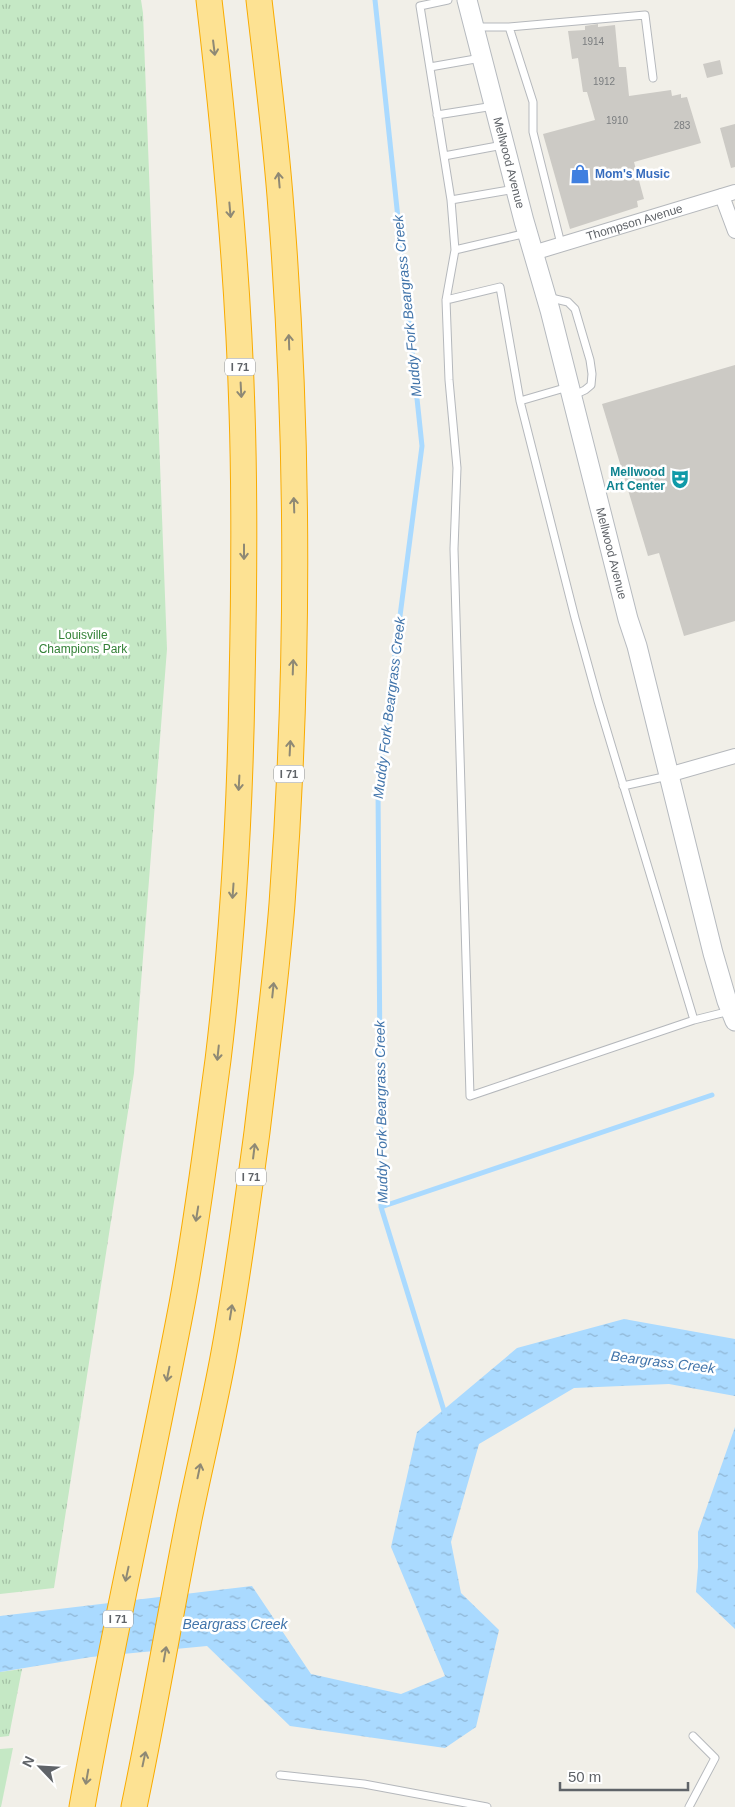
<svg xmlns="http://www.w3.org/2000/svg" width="735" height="1807" font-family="Arial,sans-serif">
<defs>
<pattern id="park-tufts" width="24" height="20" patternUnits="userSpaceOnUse" patternTransform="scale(1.25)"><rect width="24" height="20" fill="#c5e8c5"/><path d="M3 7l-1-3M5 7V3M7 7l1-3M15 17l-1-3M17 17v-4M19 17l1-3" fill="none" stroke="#a3c0a4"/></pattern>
<pattern id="water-ripples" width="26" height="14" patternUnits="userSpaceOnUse" patternTransform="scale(1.25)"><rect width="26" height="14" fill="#aadaff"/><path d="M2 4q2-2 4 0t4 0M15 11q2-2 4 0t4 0" fill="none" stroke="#8eb4d2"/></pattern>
</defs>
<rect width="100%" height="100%" fill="#f1efe8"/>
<!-- green -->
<path fill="#c5e8c5" d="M13,1748L1,1807H0V1749Z"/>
<!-- park -->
<path fill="url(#park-tufts)" d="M0,0H141L143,13L167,649L134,1073L54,1588L0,1594Z
M22,1669L9,1736L0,1737V1672Z"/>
<!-- water -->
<path fill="url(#water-ripples)" d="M624,1319L735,1339V1396L669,1384L574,1388L479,1444L451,1542L461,1593L499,1630L476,1727L445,1748L290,1726L207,1646L91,1657L0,1672V1616L252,1586L311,1674L401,1694L445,1676L391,1547L417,1432L517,1348Z
M735,1427V1629L696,1592L698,1567V1532Z"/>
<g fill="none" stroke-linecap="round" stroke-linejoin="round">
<!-- stream -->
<path stroke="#aadaff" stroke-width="5" d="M375,0L422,446L378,786L381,1207L445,1414
M381,1207L712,1095"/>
</g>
<!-- building -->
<path fill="#cccac5" d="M598,24V27L615,25L619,67H626L629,96L671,90L672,96L681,94V98L687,97L701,143L634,162L644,199L637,201L638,207L570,229L543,134L595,120L587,92H583L578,58L572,59L568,31L585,30V26Z
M720,60L723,74L707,78L703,64Z
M735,124V167L731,168L720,128Z
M735,365V621L684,636L659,553L648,556L602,404Z"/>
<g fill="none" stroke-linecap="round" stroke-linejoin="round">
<defs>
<path id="lane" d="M448,0L420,6L451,200L455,250L446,300L449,380L457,468L454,549L470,1096L694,1020
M476,27H509L533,102V132L561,244
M509,27L645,15L653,78
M430,67L481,58
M437,115L494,106
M444,156L503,145
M451,200L515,189
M455,250L527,233
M547,297L568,302L575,309L590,360L592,374L591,385L585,390L572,396
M446,300L500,287L520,401L575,618L598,701L694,1020L730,1011
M520,401L568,387
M623,786L668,776
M280,1775L364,1784L487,1807
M689,1807L715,1758L693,1736"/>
<g id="street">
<path d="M722,196L735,231"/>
<path id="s1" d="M533,253L735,192"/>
<path d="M668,775L735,756"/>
</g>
<g id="secondary">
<path id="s2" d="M467,0L524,221L550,310L628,619L637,646L713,953L727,1001L735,1021"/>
</g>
<path id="highway" d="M82,1807C112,1639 150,1472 182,1304C197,1223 207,1141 218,1060C233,936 240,810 242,685C244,594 245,502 242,411C238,273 225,136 209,0
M134,1807C154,1711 170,1615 189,1519C200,1465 213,1412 223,1358C237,1283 247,1207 257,1132C266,1056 276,980 282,904C299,675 299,439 281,209C276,139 267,70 259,0"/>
</defs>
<!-- lane casing -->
<use href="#lane" stroke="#b5b8bc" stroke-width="9"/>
<!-- street casing -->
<use href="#street" stroke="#b5b8bc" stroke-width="16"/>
<!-- secondary casing -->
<use href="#secondary" stroke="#b6babf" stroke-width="21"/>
<!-- highway casing -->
<use href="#highway" stroke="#f9ab00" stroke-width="27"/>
<!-- lane -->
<use href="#lane" stroke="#fff" stroke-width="7"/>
<!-- street -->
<use href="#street" stroke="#fff" stroke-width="14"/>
<!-- secondary -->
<use href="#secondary" stroke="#fff" stroke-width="19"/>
<!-- highway -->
<use href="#highway" stroke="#fde293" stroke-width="25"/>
</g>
<!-- one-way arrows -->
<defs><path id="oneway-shaft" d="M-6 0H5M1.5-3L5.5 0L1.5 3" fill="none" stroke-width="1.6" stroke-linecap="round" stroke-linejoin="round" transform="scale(1.25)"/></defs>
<g stroke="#8e8975">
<use href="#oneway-shaft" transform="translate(214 48) rotate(83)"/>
<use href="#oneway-shaft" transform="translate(279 180) rotate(-95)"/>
<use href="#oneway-shaft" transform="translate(230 210) rotate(85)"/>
<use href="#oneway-shaft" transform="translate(289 342) rotate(-92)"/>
<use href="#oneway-shaft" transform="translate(241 390) rotate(87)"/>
<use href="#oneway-shaft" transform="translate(294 505) rotate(-92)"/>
<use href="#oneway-shaft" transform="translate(244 552) rotate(90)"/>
<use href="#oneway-shaft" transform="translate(293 667) rotate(-88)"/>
<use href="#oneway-shaft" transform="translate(290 748) rotate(-87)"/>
<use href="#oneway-shaft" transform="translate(239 783) rotate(93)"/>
<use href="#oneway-shaft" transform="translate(233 891) rotate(94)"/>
<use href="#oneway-shaft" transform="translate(273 990) rotate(-84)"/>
<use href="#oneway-shaft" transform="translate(218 1053) rotate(96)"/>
<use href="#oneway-shaft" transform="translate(254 1151) rotate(-83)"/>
<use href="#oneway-shaft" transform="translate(197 1214) rotate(99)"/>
<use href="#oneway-shaft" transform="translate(231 1312) rotate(-81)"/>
<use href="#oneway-shaft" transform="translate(168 1374) rotate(101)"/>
<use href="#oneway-shaft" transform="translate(199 1471) rotate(-78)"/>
<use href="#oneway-shaft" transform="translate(127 1574) rotate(102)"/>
<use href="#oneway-shaft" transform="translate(165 1654) rotate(-80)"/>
<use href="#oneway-shaft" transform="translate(144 1759) rotate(-78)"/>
<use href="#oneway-shaft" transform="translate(87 1777) rotate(100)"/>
</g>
<!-- icons -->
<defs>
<symbol id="shop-bare" viewBox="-9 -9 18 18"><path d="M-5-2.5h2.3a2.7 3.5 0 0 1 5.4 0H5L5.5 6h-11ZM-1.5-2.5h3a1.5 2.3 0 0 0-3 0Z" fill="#3f7fe0" stroke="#fff" stroke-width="2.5" paint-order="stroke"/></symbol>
<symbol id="theatre-bare" viewBox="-9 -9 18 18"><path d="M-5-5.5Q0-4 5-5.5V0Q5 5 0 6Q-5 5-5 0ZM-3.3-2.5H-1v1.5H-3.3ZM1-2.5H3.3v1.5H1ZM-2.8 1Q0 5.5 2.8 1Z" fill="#0f9aa8" stroke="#fff" stroke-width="2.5" paint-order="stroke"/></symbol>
</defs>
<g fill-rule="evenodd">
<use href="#shop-bare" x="566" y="160" width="28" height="28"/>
<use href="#theatre-bare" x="666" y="465" width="28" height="28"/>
</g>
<g text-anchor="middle" stroke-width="5" stroke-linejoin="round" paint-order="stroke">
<!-- number labels -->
<g font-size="10" fill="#7a7d7f">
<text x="593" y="45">1914</text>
<text x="604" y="85">1912</text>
<text x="617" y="124">1910</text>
<text x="682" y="129">283</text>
</g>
<!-- shield labels -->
<g fill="#fff" stroke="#8f9295" stroke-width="1">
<rect x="225" y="358.5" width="30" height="17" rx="4"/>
<rect x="274" y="765.5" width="30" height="17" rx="4"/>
<rect x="236" y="1168.5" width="30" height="17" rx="4"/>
<rect x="103" y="1610.5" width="30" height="17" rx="4"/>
</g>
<g font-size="11" font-weight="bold" fill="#5f6368">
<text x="240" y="371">I 71</text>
<text x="289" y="778">I 71</text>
<text x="251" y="1181">I 71</text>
<text x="118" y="1623">I 71</text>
</g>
<!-- street labels -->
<g font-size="12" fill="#5f6368" stroke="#fff">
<text dy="4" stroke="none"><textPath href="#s2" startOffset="168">Mellwood Avenue</textPath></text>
<text dy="4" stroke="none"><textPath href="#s1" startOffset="106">Thompson Avenue</textPath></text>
<text dy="4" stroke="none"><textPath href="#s2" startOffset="572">Mellwood Avenue</textPath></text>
</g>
<!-- shop labels -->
<g font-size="12" font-weight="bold" fill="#366cbe" stroke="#fff" text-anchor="start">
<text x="595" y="178">Mom's Music</text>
</g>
<!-- culture labels -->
<g font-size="12" font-weight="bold" fill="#0d838f" stroke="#fff" text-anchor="end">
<text x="665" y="476">Mellwood<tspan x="665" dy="14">Art Center</tspan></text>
</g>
<!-- park labels -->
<g font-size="12" fill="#348238" stroke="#fff">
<text x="83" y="639">Louisville<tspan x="83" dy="14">Champions Park</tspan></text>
</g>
<!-- water labels -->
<g font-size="14" font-style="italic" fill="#4174aa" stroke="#fff">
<text transform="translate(407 306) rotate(-96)" y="5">Muddy Fork Beargrass Creek</text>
<text transform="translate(389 708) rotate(-83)" y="5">Muddy Fork Beargrass Creek</text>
<text transform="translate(381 1112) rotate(-91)" y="5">Muddy Fork Beargrass Creek</text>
<text transform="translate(663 1362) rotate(7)" y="5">Beargrass Creek</text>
<text x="235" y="1629">Beargrass Creek</text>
</g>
</g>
<!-- north arrow -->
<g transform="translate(40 1767) rotate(295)" stroke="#ffffff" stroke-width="4" paint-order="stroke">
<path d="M0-4L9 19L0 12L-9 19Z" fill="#5f6368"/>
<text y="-8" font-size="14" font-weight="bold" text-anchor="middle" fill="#5f6368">N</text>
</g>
<!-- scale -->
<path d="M560 1782v8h128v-8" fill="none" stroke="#5f6368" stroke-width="2.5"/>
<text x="568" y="1782" font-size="15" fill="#5f6368" stroke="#ffffff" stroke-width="4" paint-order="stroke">50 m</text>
</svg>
